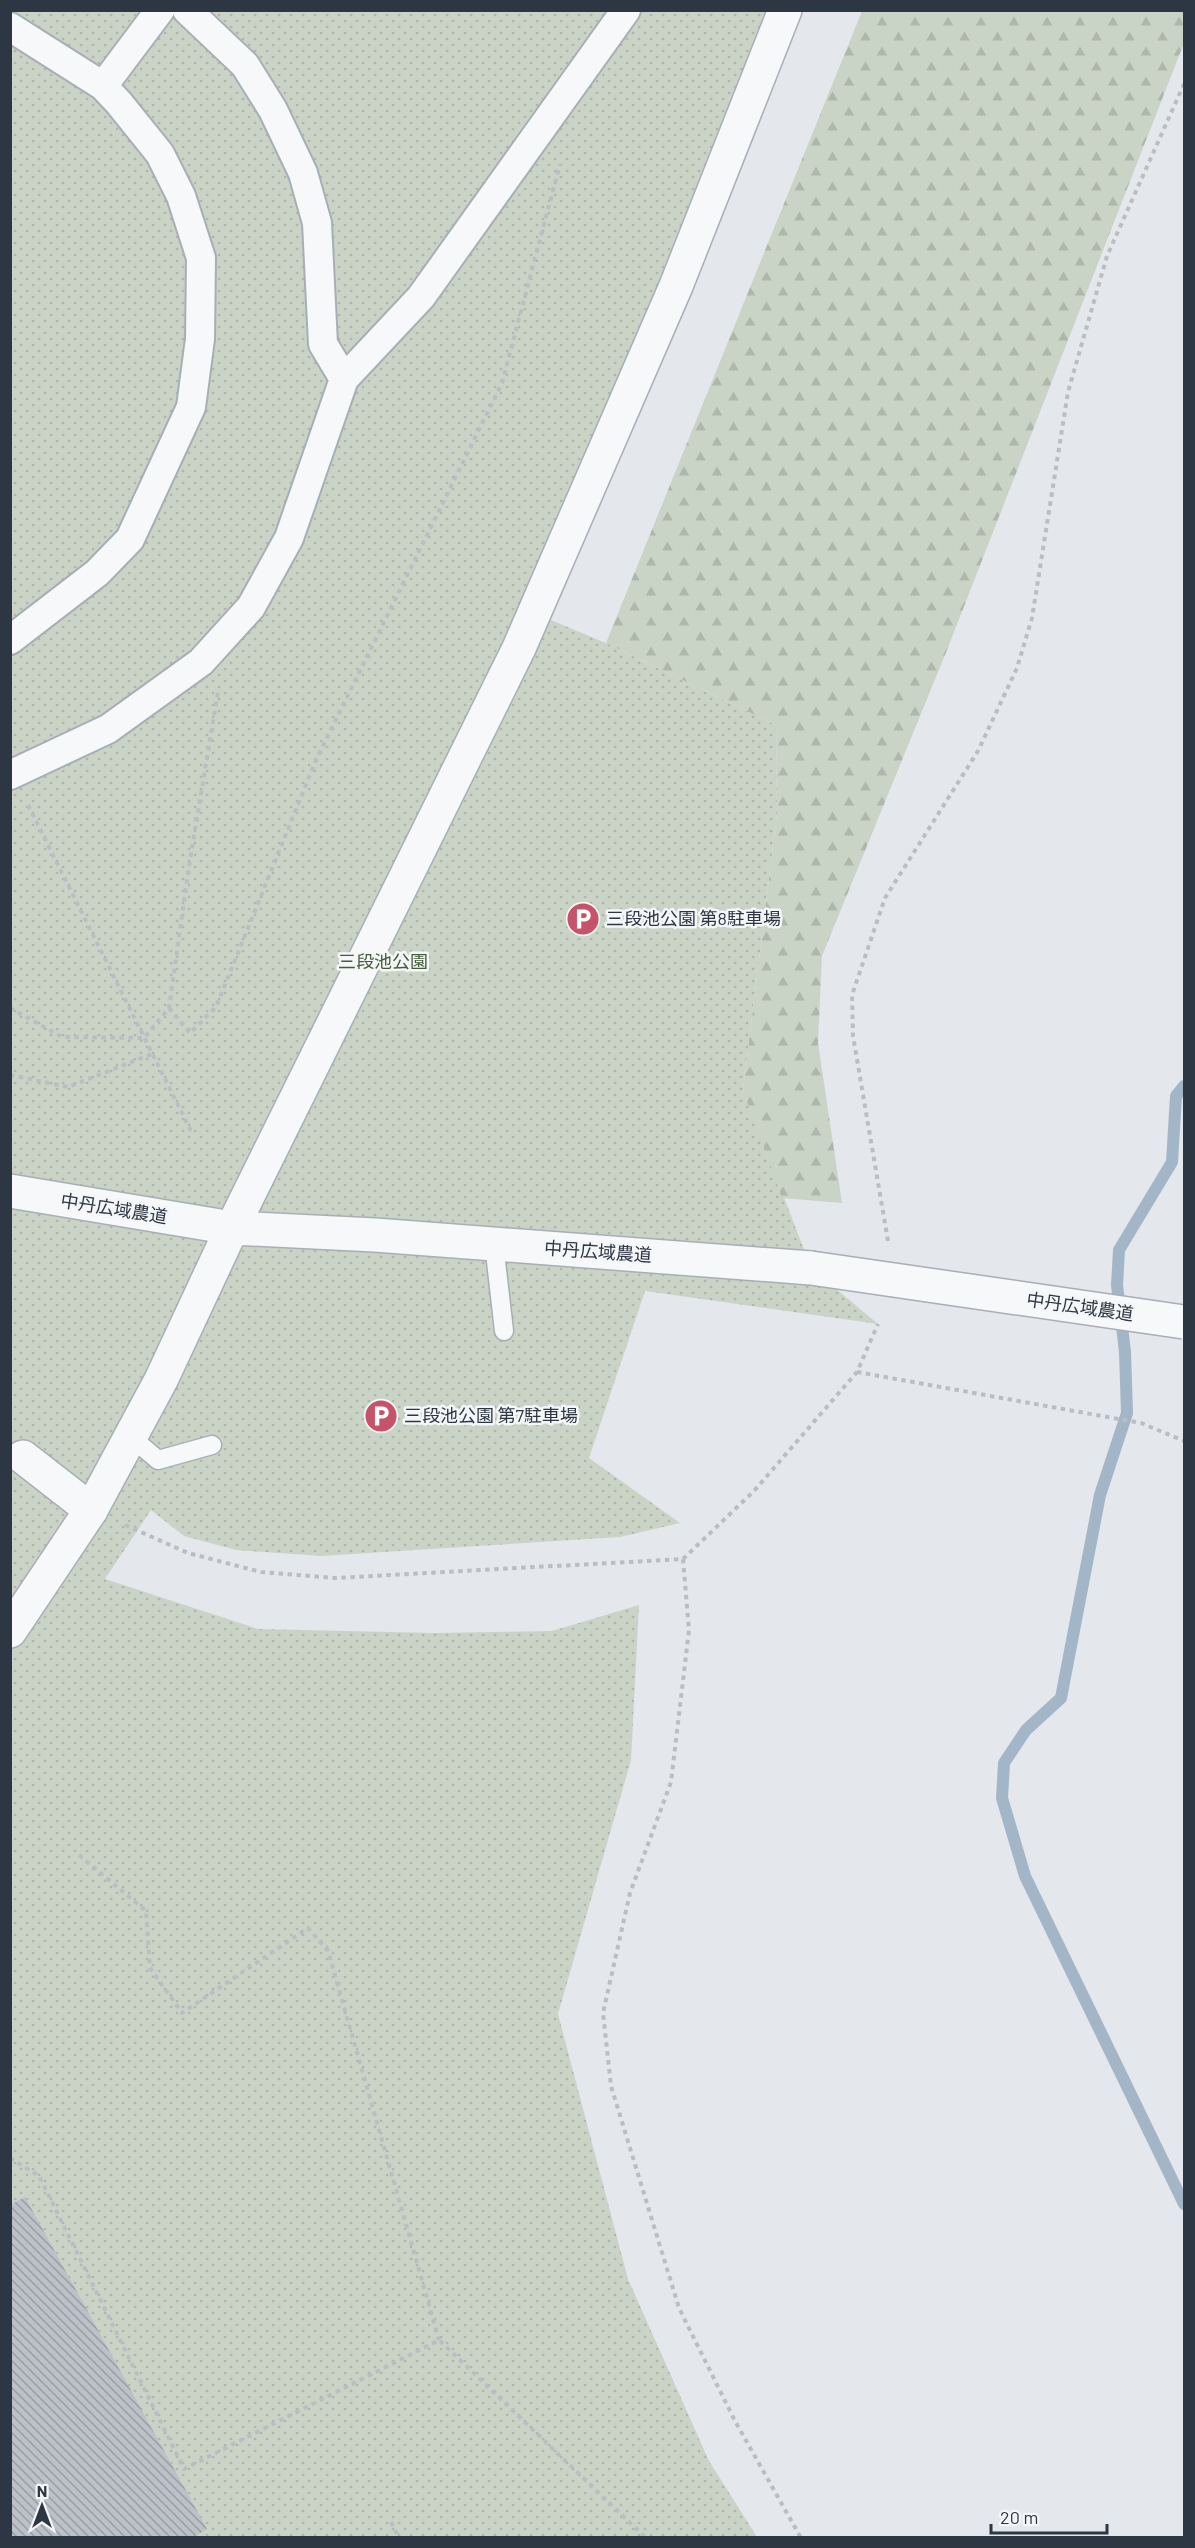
<svg xmlns="http://www.w3.org/2000/svg" width="1195" height="2548" font-family="Barlow,'Noto Sans JP',sans-serif">
<defs>
<pattern id="grass-dots" width="8" height="8" patternUnits="userSpaceOnUse" patternTransform="scale(1.5)"><rect width="8" height="8" fill="#cad4c6"/><path d="M2 2h.1M6 6h.1" fill="none" stroke="#aeb7ab" stroke-width="1.8" stroke-linecap="round"/></pattern>
<pattern id="forest-firs" width="22" height="20" patternUnits="userSpaceOnUse" patternTransform="scale(1.5)"><rect width="22" height="20" fill="#cad4c6"/><path d="M5 1l3.5 6h-7zM16 11l3.5 6h-7z" fill="#aeb7ab"/></pattern>
<pattern id="building-back-hatch" width="6" height="6" patternUnits="userSpaceOnUse" patternTransform="scale(1.5)"><rect width="6" height="6" fill="#bcc1c8"/><path d="M-1 5l2 2M0 0l6 6M5-1l2 2" fill="none" stroke="#999ea4"/></pattern>
</defs>
<rect width="100%" height="100%" fill="#e4e7eb"/>
<!-- grass -->
<path fill="url(#grass-dots)" d="M11,11H785L534,613L606,643L776,725L777,813L743,1090L811,1268L878,1324L645,1291L589,1458L680,1523L620,1537L321,1556L236,1550L184,1536L151,1510L105,1579L258,1629L434,1633L552,1631L639,1605L631,1760L558,2014L628,2279L709,2461L757,2537L11,2538Z"/>
<!-- forest -->
<path fill="url(#forest-firs)" d="M862,11H1184V43L947,650L822,956L818,1043L842,1203L782,1198L743,1090L777,813L776,725L606,643Z"/>
<g fill="none" stroke-linecap="round" stroke-linejoin="round">
<!-- stream -->
<path stroke="#a2b6c8" stroke-width="12" d="M1184,1086L1176,1096L1172,1162L1119,1250L1117,1285L1125,1352L1127,1413L1100,1495L1061,1698L1026,1730L1004,1763L1002,1798L1025,1876L1184,2204"/>
</g>
<!-- building -->
<path fill="url(#building-back-hatch)" d="M25,2197L207,2529L192,2538H10V2205Z"/>
<g fill="none" stroke-linecap="round" stroke-linejoin="round">
<defs>
<path id="service" d="M494,1244L504,1331
M131,1437L158,1460L212,1445"/>
<path id="pedestrian" d="M187,10L245,65L273,110L303,173L317,223L323,344L344,379
M10,27L103,86L119,103L160,154L181,196L201,258L200,339L191,407L130,539L97,573L10,640
M103,86L160,10
M10,775L108,729L201,662L251,607L289,538L344,379L421,297L626,10"/>
<path id="minor" d="M23,1457L91,1510"/>
<path id="tertiary" d="M10,1191L232,1228L375,1235L811,1268
M10,1631L91,1510L161,1380L232,1228L519,648L676,286L785,10"/>
</defs>
<!-- service casing -->
<use href="#service" stroke="#a9aeb5" stroke-width="21"/>
<!-- pedestrian casing -->
<use href="#pedestrian" stroke="#a9aeb5" stroke-width="32"/>
<!-- minor casing -->
<use href="#minor" stroke="#a9aeb5" stroke-width="36"/>
<!-- tertiary casing -->
<use href="#tertiary" stroke="#a9aeb5" stroke-width="36"/>
<!-- path -->
<path stroke="#babec3" stroke-width="4" stroke-dasharray="4.5 4.5" stroke-linecap="butt" d="M28,805L191,1131
M10,1008L62,1037L144,1038L169,1008L189,866L218,692
M169,1008L190,1033L216,1007L316,760L502,383L560,164
M10,1075L68,1087L152,1054
M888,1241L853,1036L852,995L885,898L978,751L1017,668L1032,618L1068,392L1107,256L1184,84
M857,1372L1141,1423L1184,1441
M125,1525L188,1553L261,1572L335,1578L683,1559L754,1491L857,1372L878,1324
M683,1559L689,1630L671,1782L630,1893L603,2013L611,2086L679,2308L735,2421L801,2538
M79,1855L146,1911L150,1968L182,2013L308,1928L328,1951L439,2340
M10,2158L39,2176L184,2469L439,2340L646,2538
M391,2522L399,2538"/>
<!-- service -->
<use href="#service" stroke="#f7f8fa" stroke-width="18"/>
<!-- pedestrian -->
<use href="#pedestrian" stroke="#f7f8fa" stroke-width="28"/>
<!-- minor -->
<use href="#minor" stroke="#f7f8fa" stroke-width="33"/>
<!-- tertiary -->
<use href="#tertiary" stroke="#f7f8fa" stroke-width="33"/>
<defs>
<path id="tertiary-bridge" d="M811,1268L1184,1322"/>
</defs>
<!-- tertiary-bridge casing -->
<use href="#tertiary-bridge" stroke="#a9aeb5" stroke-width="36" stroke-linecap="butt"/>
<!-- tertiary-bridge -->
<use href="#tertiary-bridge" stroke="#f7f8fa" stroke-width="33"/>
</g>
<!-- icons -->
<defs>
<symbol id="parking-disc" viewBox="-11 -11 22 22"><circle r="9.5" fill="#c6536a" stroke="#f4f6f8"/><path d="M-3.5-5.5H1a3.5 3.5 0 0 1 0 7H-1V5.5H-3.5ZM-1-3.4V-.6H.8a1.4 1.4 0 0 0 0-2.8Z" fill="#fff"/></symbol>
</defs>
<g fill-rule="evenodd">
<use href="#parking-disc" x="564" y="900" width="38" height="38"/>
<use href="#parking-disc" x="362" y="1397" width="38" height="38"/>
</g>
<g text-anchor="middle" stroke-width="5" stroke-linejoin="round" paint-order="stroke">
<!-- poi labels -->
<g font-size="18" fill="#2d3643" stroke="#f4f6f8" text-anchor="start">
<text x="606" y="925">三段池公園 第8駐車場</text>
<text x="404" y="1422">三段池公園 第7駐車場</text>
</g>
<!-- park labels -->
<g font-size="18" fill="#435d3b" stroke="#f4f6f8">
<text x="383" y="968">三段池公園</text>
</g>
<!-- street labels -->
<g font-size="18" fill="#2d3643" stroke="#f4f6f8">
<text transform="translate(114 1209) rotate(9)" y="6">中丹広域農道</text>
<text transform="translate(598 1252) rotate(4)" y="6">中丹広域農道</text>
<text transform="translate(1080 1307) rotate(8)" y="6">中丹広域農道</text>
</g>
</g>
<!-- border -->
<rect width="1195" height="2548" fill="none" stroke="#2d3643" stroke-width="24"/>
<!-- north arrow -->
<g transform="translate(42 2506)" stroke="#f4f6f8" stroke-width="4.5" paint-order="stroke">
<path d="M0-4.5L10 22L0 15L-10 22Z" fill="#2d3643"/>
<text y="-9" font-size="16" font-weight="bold" text-anchor="middle" fill="#2d3643">N</text>
</g>
<!-- scale -->
<path d="M991 2524v9h116v-9" fill="none" stroke="#2d3643" stroke-width="3"/>
<text x="1000" y="2524" font-size="18" fill="#2d3643" stroke="#f4f6f8" stroke-width="4.5" paint-order="stroke">20 m</text>
</svg>
